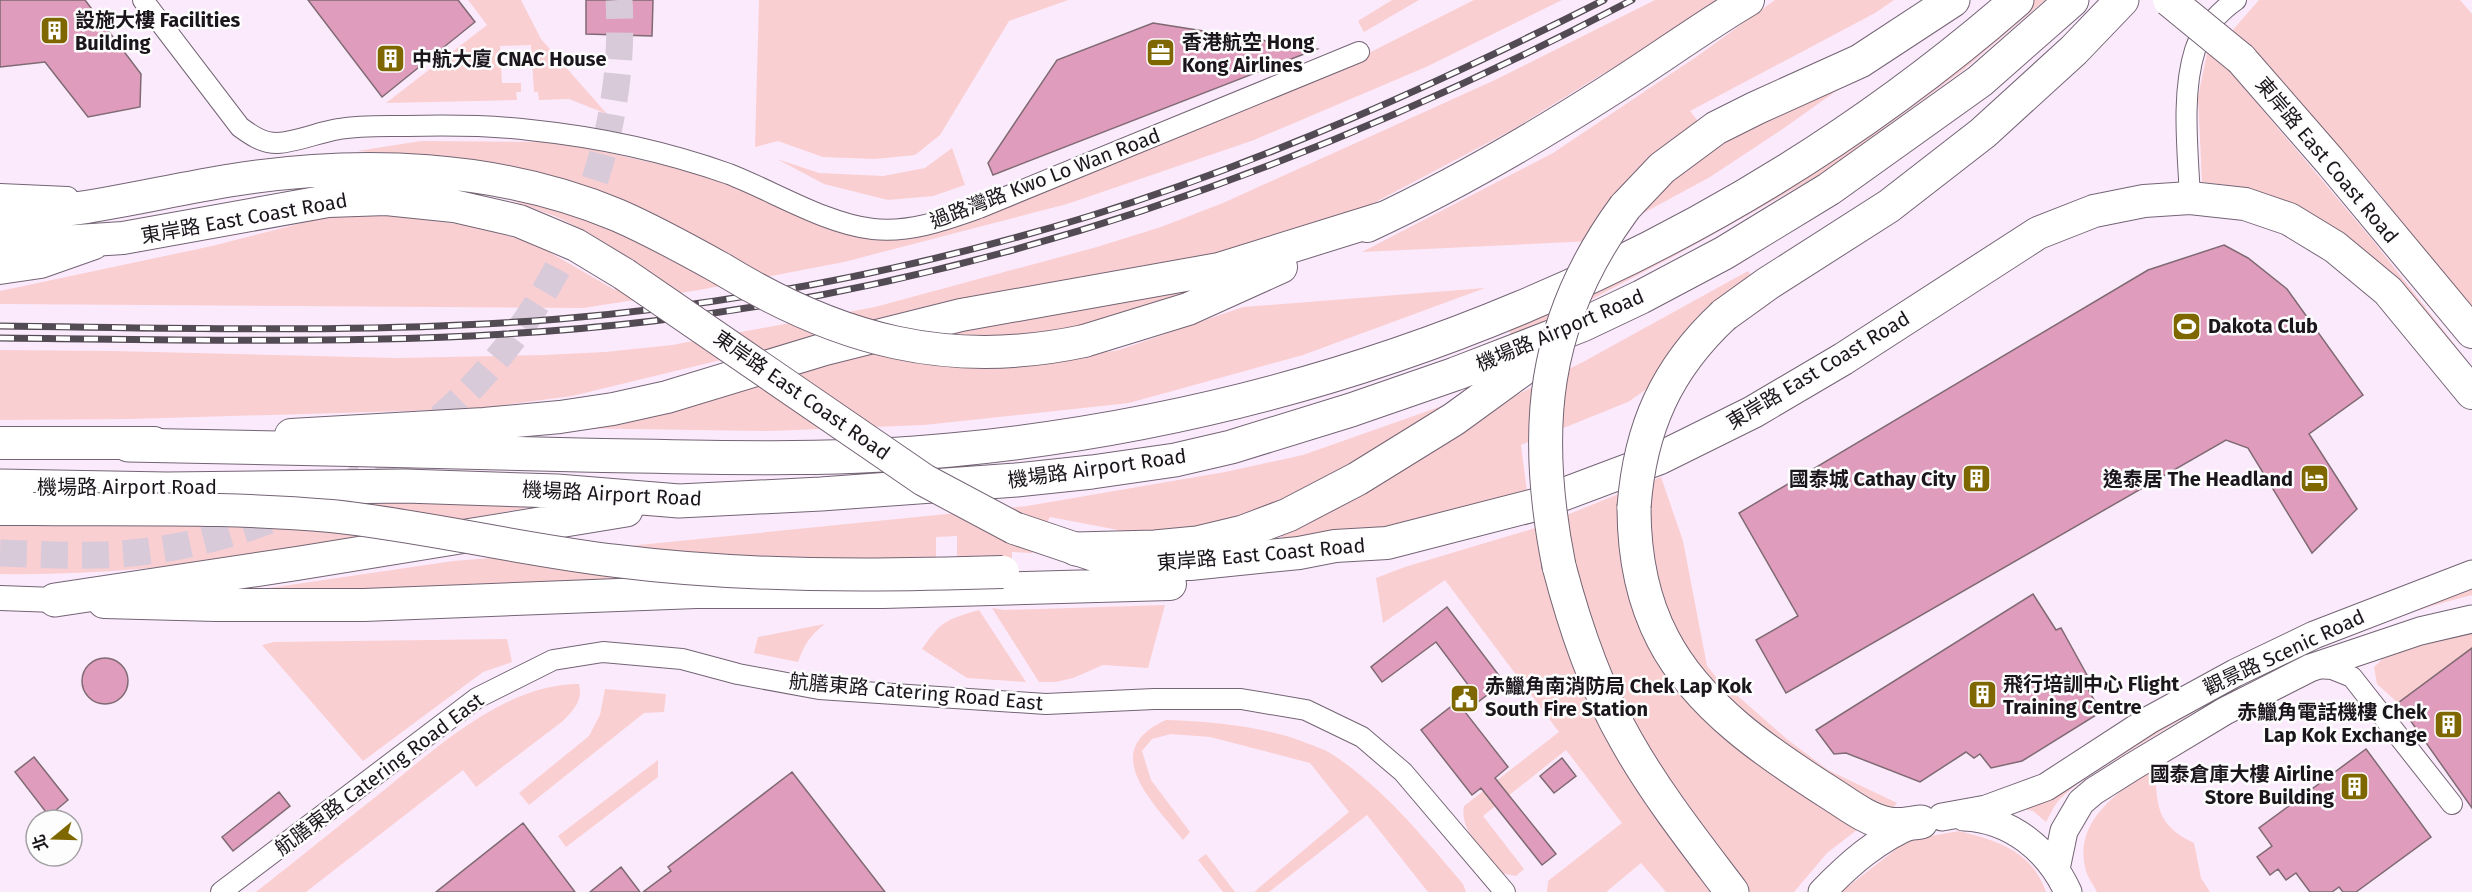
<svg xmlns="http://www.w3.org/2000/svg" width="2472" height="892" font-family="'Fira Sans','Noto Sans TC',sans-serif">
<rect width="100%" height="100%" fill="#fbeafc"/>
<!-- green -->
<path fill="#facfd1" d="M468,0H521L541,39L607,114L569,99L539,100L538,92H534L531,45L500,46L502,83H521V92H516L517,100L386,103L487,25Z
M759,0H1068L1009,21L940,135L915,155L875,159L823,157L778,141L755,147Z
M1392,0H1419L1364,32L1358,21Z
M1474,0H1562L1426,67L1254,140L1067,204L844,262L699,290L583,308L0,304V291L212,246L322,218L377,213L479,227L537,245L615,290L632,260L589,233L557,217L483,190L535,173L477,161L357,151L421,141L559,142L726,179L817,224L857,234L932,227L1329,73Z
M1655,0H1729L1599,76L1512,130L1370,205L1258,249L931,309L572,396L473,409L131,419L0,420V350L113,351L397,358L544,355L605,352L672,345L875,307L1097,247L1161,227L1223,203L1495,80Z
M1775,0H1894L1875,13L1690,111L1718,147L1756,123L1849,82L1784,128L1710,177L1592,241L1362,252L1553,153L1699,55Z
M2031,0H2045L1962,71L1821,174L1678,254L1514,340L1507,327Z
M2259,0H2460L2472,14V313L2380,194L2294,97L2231,32Z
M2208,49L2229,70L2375,243L2472,367V384L2285,204L2243,187L2202,182L2198,97Z
M952,148L965,185L933,196L888,200L824,184L777,159L819,173L883,176L925,168Z
M1748,271L1771,303L1628,402L1521,445L1527,492L1448,516L1285,546L1277,525L1502,402L1583,362Z
M1223,278L1089,355L1119,350L1243,307L1485,288L1303,355L1129,403L924,425L770,431L493,427L805,362Z
M1456,401L1418,428L1262,511L1199,528L1134,533L1050,517L1032,553L1012,552V570L957,560V536L936,537V582L478,596L229,594L453,561L579,551L1027,506L1225,472L1303,455Z
M1661,477L1683,541L1707,666L1716,677L1788,740L1828,770L1897,803L1893,808L1856,793L1862,826L1827,853L1794,892H1750L1637,733L1717,892H1666L1641,863L1606,892H1547L1548,881L1622,823L1566,750L1483,816L1524,869L1516,876L1500,873C1486,854 1459,831 1464,806L1559,732L1445,580L1383,623L1376,578L1405,567L1532,529Z
M379,500L531,507C356,540 179,577 0,574V518Z
M2472,585V595C2353,624 2239,682 2136,747C2111,763 2082,778 2060,799C2054,805 2050,815 2046,822L2033,811L2019,808L2244,676Z
M1165,605L1148,668L1103,665L1073,678L1056,682H1039L992,608L1004,610Z
M979,610L1026,682L967,678L922,649C942,620 946,620 979,610Z
M825,624C810,635 804,645 798,662L754,653L758,637Z
M2472,627V648L2398,703L2377,684L2374,667L2390,652Z
M507,639L512,662L483,672L363,761L262,645L274,642Z
M579,684C583,701 574,709 563,721L476,787L463,770L306,892H256C297,860 337,827 378,795C433,751 503,684 579,684Z
M605,689L666,694L664,712L644,713L529,805L519,793L589,736L600,715Z
M1166,720C1215,722 1264,726 1309,744C1316,747 1324,749 1330,753C1382,786 1424,838 1463,884L1466,892H1428L1367,815L1269,892H1254L1349,812L1310,763L1210,737L1171,734L1152,739L1142,751L1151,780L1190,832L1183,840C1153,802 1097,751 1166,720Z
M658,760V777L566,847L558,836Z
M2155,767C2157,806 2156,825 2194,843L2201,878L2210,892H2097C2093,884 2086,875 2085,867C2074,819 2121,790 2155,767Z
M1959,831C1998,841 2032,851 2046,892H1841L1908,840Z
M1206,854L1235,892H1223L1198,860Z"/>
<!-- building -->
<path fill="#df9cbc" stroke="#7f6a73" stroke-width="1.5" d="M0,0H85L141,74L140,107L88,117L45,62L0,67Z
M308,0H458L475,22L382,97Z
M586,0H653L652,36L586,34Z
M1153,23L1317,49L993,175L988,163L1057,60Z
M2224,245L2248,258L2287,289L2363,395L2309,434L2357,509L2312,553L2248,448L2226,440L1786,693L1756,640L1798,616L1739,513L2148,270Z
M2033,594L2056,630L2061,628L2087,675L2081,677L2101,712L2022,761L1991,768L1980,754L1974,758L1966,752L1920,782L1846,753L1834,754L1816,730Z
M1447,607L1504,682L1465,712L1508,767L1495,778L1556,854L1542,865L1481,788L1472,795L1421,730L1472,690L1436,642L1382,682L1371,667Z
M2472,648V808L2398,703Z
M82 681a23 23 0 1 1 46 0a23 23 0 1 1-46 0Z
M2366,749L2431,837L2356,892H2343L2339,887L2332,892H2310L2296,873L2286,880L2278,869L2270,875L2257,857L2272,846L2259,828Z
M34,757L68,800L49,816L15,772Z
M1562,758L1576,776L1554,793L1540,776Z
M792,772L885,892H643L671,871L668,867Z
M279,792L290,806L233,851L222,837Z
M523,823L575,892H436Z
M621,867L640,892H590Z"/>
<g fill="none" stroke-linecap="round" stroke-linejoin="round">
<!-- secondary-tunnel -->
<path stroke="#d9cada" stroke-width="27" stroke-dasharray="27 14" stroke-linecap="butt" d="M340,489C380,465 419,438 453,406C561,305 628,148 619,0
M0,553C32,554 65,556 97,555C162,554 226,538 286,514"/>
<defs>
<path id="minor" d="M143,0L240,127C251,135 262,143 277,143C297,142 319,132 339,129C361,125 385,126 407,126C448,125 489,125 530,130C598,137 664,151 729,174C773,191 826,224 873,229C910,233 945,220 979,208L1359,52
M2190,198C2188,152 2181,94 2195,50C2201,31 2220,11 2236,0
M2316,668L2332,669L2352,677L2452,804
M221,892L477,698L553,660L603,652L682,659L738,674L819,689L1046,704L1154,699H1241L1306,710L1362,737L1403,772L1505,892"/>
<path id="tertiary" d="M0,196L67,199
M0,272L41,266L95,247
M0,598L55,600"/>
<path id="secondary" d="M1942,817L1986,809L2046,787L2149,720L2235,673L2314,635L2472,574
M1964,817C2011,819 2049,850 2068,892
M2056,869L2064,831L2081,802L2094,791L2132,767L2225,711L2310,668L2420,631L2472,619
M1822,892C1849,864 1877,839 1914,824"/>
<path id="primary" d="M2241,59L2329,160L2472,332
M0,215C79,214 156,192 233,180C360,160 497,165 617,215C654,231 688,250 722,269
M1367,226C1451,187 1532,140 1610,90C1656,61 1701,28 1748,0
M0,246L123,238L328,201L386,199L454,206L519,221L576,245L624,274
M1084,341L1188,309L1281,267
M291,435L484,424L560,417L613,409L667,397L825,349L961,315L1219,269L1386,217
M0,443H154
M0,509H33
M1014,528L1112,561L1132,564H1190L1299,553L1335,546L1387,543L1535,505L1660,458L1753,412L1843,359L2038,233L2094,211L2144,201L2190,198L2245,204L2289,219L2335,247L2388,291L2472,393
M104,602L216,605H364L696,592H883L1170,584"/>
<path id="motorway" d="M1625,207L1662,168L1716,128L1756,108L1860,61L1953,0
M1724,315L1767,284L1889,206L1983,133L2074,50L2122,0
M128,445C279,448 429,451 580,455C704,457 828,462 951,450C1342,413 1720,259 2017,0
M0,486L167,489L405,486L557,491L679,501L821,494L1016,480L1092,472L1175,460L1231,447L1351,410L1455,374L1582,325L1641,297L1724,253L1829,189L1980,81L2072,0
M1634,507C1634,552 1642,599 1663,639C1698,707 1770,755 1833,795C1850,806 1868,820 1889,824C1899,826 1910,823 1921,822
M1076,549L1155,547L1197,543L1243,532L1288,515L1357,479L1454,419L1549,350
M1559,566C1575,627 1595,687 1627,742C1657,795 1695,843 1732,892
M55,600L300,563L626,510"/>
</defs>
<!-- minor casing -->
<use href="#minor" stroke="#736474" stroke-width="22"/>
<!-- tertiary casing -->
<use href="#tertiary" stroke="#736474" stroke-width="26"/>
<!-- secondary casing -->
<use href="#secondary" stroke="#736474" stroke-width="29"/>
<!-- primary casing -->
<use href="#primary" stroke="#736474" stroke-width="34"/>
<!-- motorway casing -->
<use href="#motorway" stroke="#736474" stroke-width="35"/>
<!-- minor -->
<use href="#minor" stroke="#fff" stroke-width="20"/>
<!-- tertiary -->
<use href="#tertiary" stroke="#fff" stroke-width="24"/>
<!-- secondary -->
<use href="#secondary" stroke="#fff" stroke-width="27"/>
<!-- primary -->
<use href="#primary" stroke="#fff" stroke-width="32"/>
<!-- motorway -->
<use href="#motorway" stroke="#fff" stroke-width="33"/>
<defs>
<path id="rail" d="M0,326C186,328 373,334 559,319C739,304 917,269 1090,216C1267,161 1439,83 1604,0
M0,338C218,340 437,347 653,321C997,281 1326,161 1632,0"/>
</defs>
<!-- rail casing -->
<use href="#rail" stroke="#534b54" stroke-width="7"/>
<!-- rail -->
<use href="#rail" stroke="#fdfdfd" stroke-width="4.5" stroke-dasharray="14" stroke-linecap="butt"/>
<defs>
<path id="primary-bridge" d="M2169,0L2241,59
M722,269C838,340 949,370 1084,341
M624,274L924,480L1014,528
M33,509C132,510 232,507 331,516C427,526 521,550 617,561C744,577 875,576 1003,572"/>
<path id="motorway-bridge" d="M1634,507C1640,428 1666,369 1724,315
M1559,566C1532,431 1541,321 1625,207"/>
</defs>
<!-- primary-bridge casing -->
<use href="#primary-bridge" stroke="#736474" stroke-width="34" stroke-linecap="butt"/>
<!-- motorway-bridge casing -->
<use href="#motorway-bridge" stroke="#736474" stroke-width="35" stroke-linecap="butt"/>
<!-- primary-bridge -->
<use href="#primary-bridge" stroke="#fff" stroke-width="32"/>
<!-- motorway-bridge -->
<use href="#motorway-bridge" stroke="#fff" stroke-width="33"/>
</g>
<!-- icons -->
<defs>
<symbol id="building-square" viewBox="-11 -11 22 22"><rect x="-9" y="-9" width="18" height="18" rx="4" fill="#7f6700" stroke="#fdfdfd"/><path d="M-4-6H4V6H1V3H-1V6H-4ZM-2.5-4.3h1.7v1.8h-1.7ZM.8-4.3h1.7v1.8H.8ZM-2.5-1h1.7V.8h-1.7ZM.8-1h1.7V.8H.8Z" fill="#fff"/></symbol>
<symbol id="office-square" viewBox="-11 -11 22 22"><rect x="-9" y="-9" width="18" height="18" rx="4" fill="#7f6700" stroke="#fdfdfd"/><path d="M-6-3h4V-5.5h4V-3h4V5H-6ZM-1-4.5V-3h2v-1.5ZM-6 0V1H6V0Z" fill="#fff"/></symbol>
<symbol id="stadium-square" viewBox="-11 -11 22 22"><rect x="-9" y="-9" width="18" height="18" rx="4" fill="#7f6700" stroke="#fdfdfd"/><path d="M0-5a6.5 5 0 1 0 0 10a6.5 5 0 1 0 0-10ZM-3.5-1.8h7v3.6h-7Z" fill="#fff"/></symbol>
<symbol id="hotel-square" viewBox="-11 -11 22 22"><rect x="-9" y="-9" width="18" height="18" rx="4" fill="#7f6700" stroke="#fdfdfd"/><path d="M-6-4.5h1.5V1H6V5H4.5V3h-9V5H-6ZM-4 0a1.8 1.8 0 1 1 3.6 0ZM.5 0V-2.5h3Q6-2.5 6 0Z" fill="#fff"/></symbol>
<symbol id="civic-square" viewBox="-11 -11 22 22"><rect x="-9" y="-9" width="18" height="18" rx="4" fill="#7f6700" stroke="#fdfdfd"/><path d="M-.6-6.5H3V-4.5H.6V-3L4-1V1h2V6H-6V1h2V-1L-.6-3ZM-1.2 2.5V6h2.4V2.5Z" fill="#fff"/></symbol>
</defs>
<g fill-rule="evenodd">
<use href="#building-square" x="38" y="14" width="33" height="33"/>
<use href="#office-square" x="1144" y="36" width="33" height="33"/>
<use href="#building-square" x="374" y="42" width="33" height="33"/>
<use href="#stadium-square" x="2170" y="310" width="33" height="33"/>
<use href="#building-square" x="1960" y="462" width="33" height="33"/>
<use href="#hotel-square" x="2298" y="462" width="33" height="33"/>
<use href="#building-square" x="1966" y="678" width="33" height="33"/>
<use href="#civic-square" x="1448" y="682" width="33" height="33"/>
<use href="#building-square" x="2432" y="708" width="33" height="33"/>
<use href="#building-square" x="2338" y="770" width="33" height="33"/>
</g>
<g text-anchor="middle" stroke-width="5" stroke-linejoin="round" paint-order="stroke">
<!-- poi labels -->
<g font-size="20" font-weight="bold" fill="#1b151c" stroke="#fdfdfd" text-anchor="start">
<text x="75" y="27">設施大樓 Facilities<tspan x="75" dy="23">Building</tspan></text>
<text x="1182" y="49">香港航空 Hong<tspan x="1182" dy="23">Kong Airlines</tspan></text>
<text x="412" y="66">中航大廈 CNAC House</text>
<text x="2208" y="333">Dakota Club</text>
<text x="1956" y="486" text-anchor="end">國泰城 Cathay City</text>
<text x="2293" y="486" text-anchor="end">逸泰居 The Headland</text>
<text x="2003" y="691">飛行培訓中心 Flight<tspan x="2003" dy="23">Training Centre</tspan></text>
<text x="1485" y="693">赤鱲角南消防局 Chek Lap Kok<tspan x="1485" dy="23">South Fire Station</tspan></text>
<text x="2427" y="719" text-anchor="end">赤鱲角電話機樓 Chek<tspan x="2427" dy="23">Lap Kok Exchange</tspan></text>
<text x="2334" y="781" text-anchor="end">國泰倉庫大樓 Airline<tspan x="2334" dy="23">Store Building</tspan></text>
</g>
<!-- street labels -->
<g font-size="20" fill="#1b151c" stroke="#fdfdfd">
<text transform="translate(2327 160) rotate(50)" y="7">東岸路 East Coast Road</text>
<text transform="translate(1045 178) rotate(-21)" y="7">過路灣路 Kwo Lo Wan Road</text>
<text transform="translate(244 218) rotate(-10)" y="7">東岸路 East Coast Road</text>
<text transform="translate(1560 330) rotate(-23)" y="7">機場路 Airport Road</text>
<text transform="translate(1818 370) rotate(-31)" y="7">東岸路 East Coast Road</text>
<text transform="translate(802 395) rotate(35)" y="7">東岸路 East Coast Road</text>
<text transform="translate(1097 468) rotate(-8)" y="7">機場路 Airport Road</text>
<text x="127" y="494">機場路 Airport Road</text>
<text transform="translate(612 494) rotate(3)" y="7">機場路 Airport Road</text>
<text transform="translate(1261 554) rotate(-5)" y="7">東岸路 East Coast Road</text>
<text transform="translate(2284 652) rotate(-25)" y="7">觀景路 Scenic Road</text>
<text transform="translate(916 692) rotate(5)" y="7">航膳東路 Catering Road East</text>
<text transform="translate(379 774) rotate(-37)" y="7">航膳東路 Catering Road East</text>
</g>
</g>
<!-- north arrow -->
<g transform="translate(54 838) rotate(251)"><circle r="28" fill="#fdfdfd" stroke="#a3a0a3" stroke-width="1.5"/>
<path d="M0-4.5L10 22L0 15L-10 22Z" fill="#7f6700"/>
<text y="-9" font-size="16" font-weight="bold" text-anchor="middle" fill="#1b151c">北</text>
</g>
</svg>
